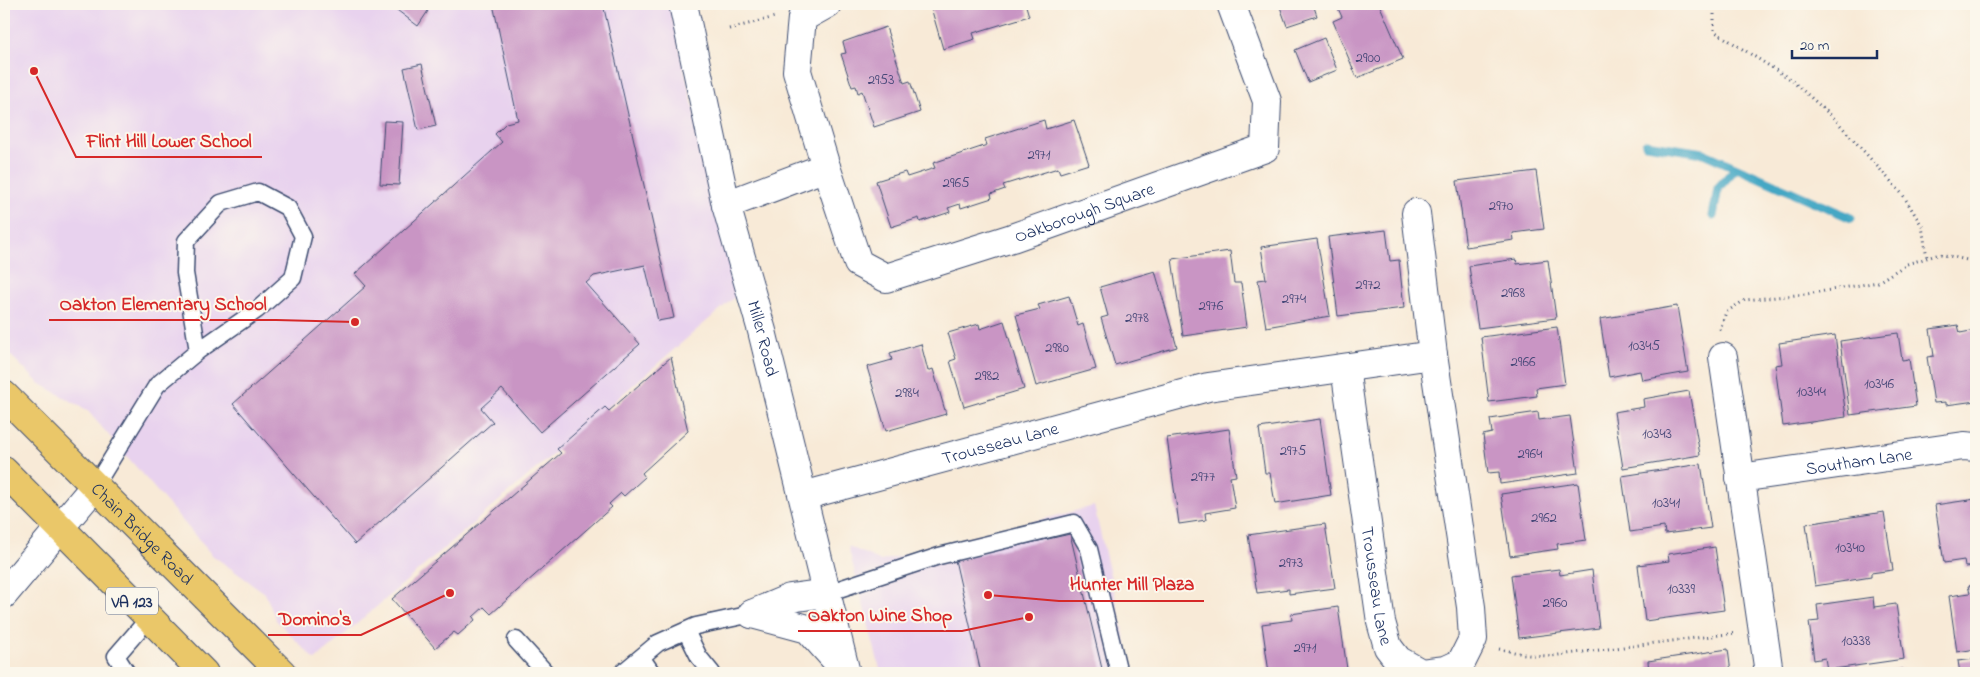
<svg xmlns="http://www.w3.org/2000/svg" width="1980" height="677" font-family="'Indie Flower',sans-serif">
<rect width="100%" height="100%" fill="#fbf7ec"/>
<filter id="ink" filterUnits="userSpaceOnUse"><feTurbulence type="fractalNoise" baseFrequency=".02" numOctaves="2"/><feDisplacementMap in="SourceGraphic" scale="10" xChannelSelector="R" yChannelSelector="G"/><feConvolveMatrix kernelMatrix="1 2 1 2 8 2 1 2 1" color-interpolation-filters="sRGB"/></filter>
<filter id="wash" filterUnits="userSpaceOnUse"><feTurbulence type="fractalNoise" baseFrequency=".0096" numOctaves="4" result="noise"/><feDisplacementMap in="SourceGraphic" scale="20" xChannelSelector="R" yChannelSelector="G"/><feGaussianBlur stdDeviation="1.12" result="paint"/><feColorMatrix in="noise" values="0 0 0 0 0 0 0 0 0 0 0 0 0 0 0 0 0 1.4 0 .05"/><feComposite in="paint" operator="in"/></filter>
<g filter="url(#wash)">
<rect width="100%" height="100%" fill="#f8ead7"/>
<!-- built -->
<path fill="#e8d2ee" d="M4,4H669L737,295L315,660L276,620L265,593L212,555L87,410L39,383L4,349Z
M1094,506L1133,673H881L848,546L881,561Z"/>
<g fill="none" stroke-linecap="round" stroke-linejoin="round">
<!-- stream -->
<path stroke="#44a7c4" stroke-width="9" d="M1646,144L1703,153L1851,218
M1713,216L1718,188L1736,168"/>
</g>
<g id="blocks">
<!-- building -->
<path fill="#c995c4" d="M389,4H419L428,11L418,26Z
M493,4H603L674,318L658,321L645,265L594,276L586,283L640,344L540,432L502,389L481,408L493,422L355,544L233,404L366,286L355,274L502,142L495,134L506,123L518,120Z
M930,4H1031L1026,6L1029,16L973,33L975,39L943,49Z
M1279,4H1313L1317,16L1287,26Z
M1336,4H1386L1380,6L1403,59L1357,78L1333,21L1342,17Z
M886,27L904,83L910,81L920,112L874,127L862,91L858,93L856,86L852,87L841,54L846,53L843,42Z
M1324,38L1337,70L1308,82L1295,50Z
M422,64L436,126L418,130L404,68Z
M1044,120L1046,129L1074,120L1089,164L1060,173L1058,168L1003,185L1005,189L991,194L992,198L961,208L960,204L948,208L950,212L920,222L919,218L891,227L876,181L905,172L907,177L935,168L933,163L987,145L985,139Z
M384,121L403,122L399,185L380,184Z
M1536,171L1544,229L1513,233L1514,240L1466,247L1457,181Z
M1386,230L1390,261L1399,260L1404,308L1338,316L1328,237Z
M1317,239L1330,316L1266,327L1258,280L1266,279L1261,247Z
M1230,251L1234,283H1241L1247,327L1183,336L1172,259Z
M1516,259L1517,264L1548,260L1556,318L1478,328L1469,266Z
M1155,271L1177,347L1115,365L1101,318L1108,316L1100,287Z
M1069,296L1078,326L1083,324L1096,369L1036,386L1016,315L1040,309L1038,305Z
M1677,306L1688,372L1642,380L1640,371L1609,377L1600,319Z
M1004,321L1024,389L964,407L950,361L956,359L948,333L979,324L980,329Z
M1958,325L1960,333L1976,330V401L1946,405V402L1934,403L1927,357L1934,356L1930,329Z
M1557,327L1565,384L1536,388L1537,396L1489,402L1481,337Z
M1898,333L1902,360L1909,359L1916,406L1850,415L1840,341Z
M1835,335L1846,417L1783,426L1775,365L1782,364L1779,343Z
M921,344L928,371L933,369L946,414L886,431L867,367L892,360L890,353Z
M671,357L688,431L642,473L645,477L624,496L621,493L609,504L612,507L491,614L484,607L473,617L475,620L458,635L454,632L435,648L392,599L561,453L557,449L605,407L609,411Z
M1689,391L1700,455L1623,468L1614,412L1644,407L1643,399Z
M1538,412L1539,420L1570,416L1578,473L1500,484L1499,472L1488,473L1483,435L1492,433L1490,419Z
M1320,419L1331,495L1275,504L1270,473H1265L1259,428Z
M1229,429L1236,476L1230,477L1235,508L1205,513L1206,520L1179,524L1167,438Z
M1701,464L1711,528L1665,534L1664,527L1630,532L1622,476Z
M1578,483L1586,540L1557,544L1558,549L1510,556L1501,494Z
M1976,499V566L1965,567L1964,560L1944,563L1935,505Z
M1884,512L1893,570L1871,573V577L1815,586L1806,524Z
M1325,524L1335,588L1289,594V589L1257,593L1248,535Z
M1070,534L1103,673H981L955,560Z
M1715,547L1724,610L1645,621L1638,565L1669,561L1668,554Z
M1559,569L1560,575L1592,570L1599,628L1519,638L1511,575Z
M1976,585V649L1957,652L1949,596L1970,593L1968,586Z
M1873,597L1874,607L1896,604L1904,659L1827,670L1825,658L1814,660L1809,622L1819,621L1817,605Z
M1338,607L1347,669L1319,673H1269L1262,624L1292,620L1291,614Z
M1728,649L1731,673H1649L1648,661Z
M1976,659V673H1960L1958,661Z
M1902,669L1903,673H1884V672Z"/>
</g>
</g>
<g filter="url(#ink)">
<use href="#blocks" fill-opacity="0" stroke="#3c4b70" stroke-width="1"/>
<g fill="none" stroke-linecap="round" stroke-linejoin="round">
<defs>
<path id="service" d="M258,192L288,208L303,236L293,278L257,310L198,351L185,273L186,241L221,203Z
M95,486L157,385L198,351
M827,593L939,556L1074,523L1089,549L1119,673
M686,631L699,657L712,673
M516,640L546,673
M641,657L652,673
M127,673L116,656L149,618
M622,673L658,643L696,626L752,614"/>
<g id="minor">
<path id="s1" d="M827,4L802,18L797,71L826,167L858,263L886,278L1012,238L1265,148L1267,101L1231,4"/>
<path d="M726,205L826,167"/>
<path d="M1723,357L1769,673"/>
<path id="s2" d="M1345,368L1381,622L1388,647L1398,660L1421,673L1446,670L1461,663L1473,639L1471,607L1433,355L1416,213"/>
<path id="s3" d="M1740,478L1964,446L1976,447"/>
<path id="s4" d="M803,496L1208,387L1433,355"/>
</g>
<g id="tertiary">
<path id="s5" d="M683,4L726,205L762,331L846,673"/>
<path d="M4,594L95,486"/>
<path d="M752,614L808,629L843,668"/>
<path d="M752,614L790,598L827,593"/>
</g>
<g id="primary">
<path id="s6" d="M4,395L282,673"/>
<path d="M4,471L204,673"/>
</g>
</defs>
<!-- service casing -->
<use href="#service" stroke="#3c4b70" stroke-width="19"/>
<!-- minor casing -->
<use href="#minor" stroke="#3c4b70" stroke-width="30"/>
<!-- tertiary casing -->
<use href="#tertiary" stroke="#3c4b70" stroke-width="30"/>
<!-- primary casing -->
<use href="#primary" stroke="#3c4b70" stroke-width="30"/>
<!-- path -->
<path stroke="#3c4b70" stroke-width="3" stroke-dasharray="1 4" stroke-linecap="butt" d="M1714,4V31L1790,79L1834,118L1903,195L1922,226L1927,258
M729,29L775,17
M1720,330L1726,312L1745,300L1807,294L1878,282L1907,264L1940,254L1976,262
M1499,649L1529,655L1551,656L1736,633"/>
<!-- service -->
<use href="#service" stroke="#fff" stroke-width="16"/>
<!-- minor -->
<use href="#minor" stroke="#fff" stroke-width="28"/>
<!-- tertiary -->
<use href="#tertiary" stroke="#fff" stroke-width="28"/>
<!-- primary -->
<use href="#primary" stroke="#eac769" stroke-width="28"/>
</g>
</g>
<g text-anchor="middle" stroke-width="4" stroke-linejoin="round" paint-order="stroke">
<!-- number labels -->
<g font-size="15" fill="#464878">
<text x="1368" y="62">2900</text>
<text x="881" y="84">2953</text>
<text x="1039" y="159">2971</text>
<text x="956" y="187">2965</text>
<text x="1501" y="210">2970</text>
<text x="1368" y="289">2972</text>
<text x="1513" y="297">2968</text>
<text x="1294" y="303">2974</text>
<text x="1211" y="310">2976</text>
<text x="1137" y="322">2978</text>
<text x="1644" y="350">10345</text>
<text x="1057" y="352">2980</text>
<text x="1523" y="366">2966</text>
<text x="987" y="380">2982</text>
<text x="1879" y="388">10346</text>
<text x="1811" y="396">10344</text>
<text x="907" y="397">2984</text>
<text x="1657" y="438">10343</text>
<text x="1293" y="455">2975</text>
<text x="1530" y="458">2964</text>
<text x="1203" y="481">2977</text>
<text x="1666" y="507">10341</text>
<text x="1544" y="522">2962</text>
<text x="1850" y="552">10340</text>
<text x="1291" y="567">2973</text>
<text x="1681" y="593">10339</text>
<text x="1555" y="607">2960</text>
<text x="1856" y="645">10338</text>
<text x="1305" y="652">2971</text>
</g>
<!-- shield labels -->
<rect fill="#fbf7ec" stroke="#5e6b89" stroke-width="1" x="106" y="587.5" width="52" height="27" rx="4"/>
<g font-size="16" font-weight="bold" fill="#1b2f5e">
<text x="132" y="607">VA 123</text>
</g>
<!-- street labels -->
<g font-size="18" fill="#1b2f5e" stroke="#fbf7ec">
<text dy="6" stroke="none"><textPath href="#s1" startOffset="524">Oakborough Square</textPath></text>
<text dy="6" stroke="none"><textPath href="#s5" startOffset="344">Miller Road</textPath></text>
<text dy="6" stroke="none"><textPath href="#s4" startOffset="204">Trousseau Lane</textPath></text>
<text dy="6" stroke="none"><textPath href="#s3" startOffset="120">Southam Lane</textPath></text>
<text dy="6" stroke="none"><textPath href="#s6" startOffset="196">Chain Bridge Road</textPath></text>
<text dy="6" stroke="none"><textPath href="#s2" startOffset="220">Trousseau Lane</textPath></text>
</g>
</g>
<!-- callouts -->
<path fill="none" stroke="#d62828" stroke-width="2" d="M34 71L76 157H262M355 322L276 320H49M988 595L1059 601H1204M1029 617L962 631H798M450 593L361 635H268"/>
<g fill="#d62828" stroke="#fbf7ec" stroke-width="2">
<circle cx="34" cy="71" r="5"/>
<circle cx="355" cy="322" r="5"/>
<circle cx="988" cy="595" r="5"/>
<circle cx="1029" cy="617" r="5"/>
<circle cx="450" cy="593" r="5"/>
</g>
<g font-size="19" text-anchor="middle" font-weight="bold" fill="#d62828" stroke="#fbf7ec" stroke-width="4" stroke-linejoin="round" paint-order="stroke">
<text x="169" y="147">Flint Hill Lower School</text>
<text x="163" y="310">Oakton Elementary School</text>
<text x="1132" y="590">Hunter Mill Plaza</text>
<text x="880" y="621">Oakton Wine Shop</text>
<text x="315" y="625">Domino's</text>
</g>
<!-- margin -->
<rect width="1980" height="677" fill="none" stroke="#fbf7ec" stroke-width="20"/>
<!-- scale -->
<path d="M1792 50v8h85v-8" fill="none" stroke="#1b2f5e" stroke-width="2.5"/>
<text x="1800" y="50" font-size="15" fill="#1b2f5e" stroke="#fbf7ec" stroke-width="4" paint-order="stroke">20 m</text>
</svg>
